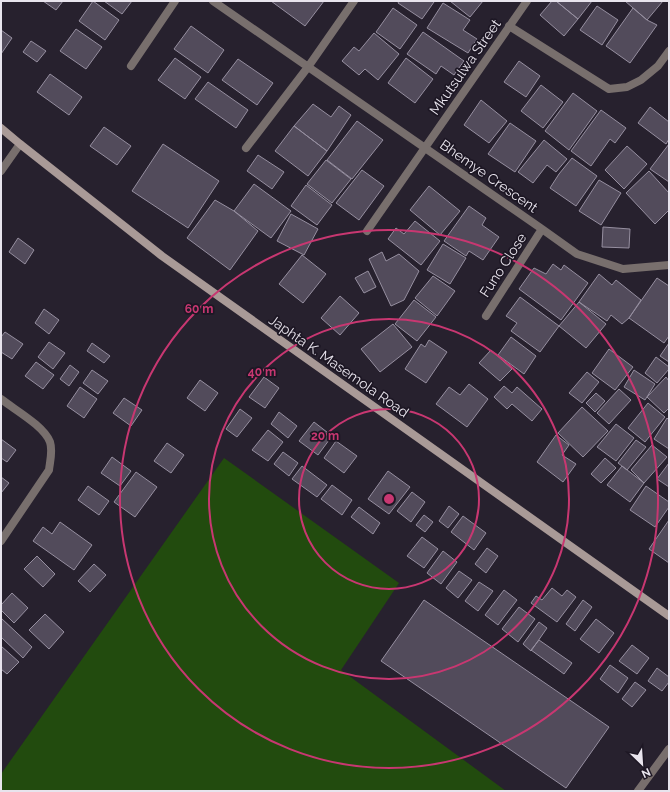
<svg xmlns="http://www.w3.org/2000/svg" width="670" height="792" font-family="Raleway,sans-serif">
<rect width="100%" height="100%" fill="#27212e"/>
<!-- green -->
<path fill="#224b0e" d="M224,458L399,583L341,670L506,791H1V774Z"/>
<!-- building -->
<path fill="#524b5b" stroke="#968fa0" d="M43,1H63L56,10Z
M93,1L119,20L105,40L79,21Z
M104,1H132L122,14Z
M271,1H324L305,26Z
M399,1H433L434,2L422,19L398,3Z
M450,1H483L470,17Z
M552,1H556L578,19L564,36L540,15Z
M556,1H592L578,19Z
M625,1H663L647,20Z
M443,3L470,20L463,30L477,39L468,53L427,28Z
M597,6L618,20L602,45L580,30Z
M393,8L417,25L400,49L376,32Z
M633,8L647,20L657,25L630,63L606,46Z
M191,26L224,50L208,73L174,49Z
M76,29L102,47L86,69L60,51Z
M1,30L12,38L1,54Z
M423,32L464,61L454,75L441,66L436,74L407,54Z
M374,33L399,54L378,80L365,69L359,75L342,61L354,47L359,51Z
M31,41L46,51L37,62L23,52Z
M175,58L201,77L185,99L158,80Z
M406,58L433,79L415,103L388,83Z
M238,59L273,83L257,105L222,80Z
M519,61L540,76L526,97L504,82Z
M50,74L82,97L69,115L37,92Z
M208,82L248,110L236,128L195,99Z
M541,85L563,102L543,128L521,111Z
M573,93L597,111L569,150L545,131Z
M481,100L507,121L489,143L464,125Z
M313,104L331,117L339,106L351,115L327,151L294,126Z
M650,107L669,122V139L666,144L638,123Z
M601,110L626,128L615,143L610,139L591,166L571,151Z
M357,121L383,140L352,179L327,160Z
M510,123L536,141L515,172L488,154Z
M294,126L327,151L308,176L275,151Z
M104,127L131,146L117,165L90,146Z
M544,140L567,159L556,172L547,165L533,183L518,172Z
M163,144L219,181L188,228L132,191Z
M669,144V182L650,169Z
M627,146L647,164L624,189L605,170Z
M258,155L284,172L272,189L247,171Z
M572,158L597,176L576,206L550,188L559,174Z
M326,160L351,179L332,203L307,184Z
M362,170L384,186L359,220L336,203Z
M649,171L669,193V210L655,224L626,193Z
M599,180L621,193L601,225L579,211Z
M254,184L291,211L271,238L234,211Z
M306,185L332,205L317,225L291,206Z
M429,186L460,211L440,235L410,210Z
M215,200L234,211L258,231L230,270L187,238Z
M469,206L486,218L482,225L499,237L483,260L469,251L466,256L444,241Z
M291,214L318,229L304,255L277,241Z
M415,221L440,241L421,265L388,239L396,228L404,234Z
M603,227L630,229L629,248L602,247Z
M18,238L34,250L25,264L9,252Z
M443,244L466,258L450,284L427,270Z
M382,252L386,261L399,254L419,271L404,300L391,306L369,259Z
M302,255L326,274L303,303L279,284Z
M553,264L561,270L564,265L588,283L561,320L519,289L534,268L546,274Z
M368,271L376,287L364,293L355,278Z
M599,274L612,285L616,280L641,300L629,318L622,324L611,315L607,321L579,302Z
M433,276L455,291L437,316L415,298Z
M657,278L669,286V336L664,343L629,318Z
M340,296L359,313L340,335L321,318Z
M520,297L559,326L540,352L511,331L517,323L506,316Z
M414,300L436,317L417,341L395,324Z
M579,302L606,324L586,348L559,326Z
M44,309L59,320L49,334L35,323Z
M393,324L412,347L380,372L361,349Z
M5,332L23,344L12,359L1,352V337Z
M511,337L536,356L524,374L498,355Z
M429,340L447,352L426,383L405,369L421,344L425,347Z
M49,342L65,353L53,369L38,357Z
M92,343L110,356L104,363L87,351Z
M669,343V362L660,356Z
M609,349L633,367L615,390L592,373Z
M491,350L512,369L500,381L479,363Z
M656,357L669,367V369L657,383L645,373Z
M36,362L54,375L43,389L25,376Z
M70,365L79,372L69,386L60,379Z
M92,370L108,381L98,394L83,383Z
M634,370L655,384L645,400L624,387Z
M587,372L599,382L582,403L569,393Z
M264,377L279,388L265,408L249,397Z
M666,377L669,381V408L664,413L647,397Z
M200,380L218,393L205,411L187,398Z
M469,384L488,399L467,427L436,404L449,387L460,395Z
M504,386L512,393L517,387L542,409L532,421L512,404L507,409L494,397Z
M80,387L97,399L84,418L67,406Z
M619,389L631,400L609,424L597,413Z
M596,393L605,401L595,412L586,403Z
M124,398L142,410L131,426L113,413Z
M648,403L665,417L645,442L628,428Z
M582,407L608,431L583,457L558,433Z
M240,409L252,418L237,437L226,429Z
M279,412L297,426L288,438L271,424Z
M667,418L669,420V449L654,439Z
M314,422L332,436L318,455L299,441Z
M616,424L634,438L616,461L597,447Z
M268,430L283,442L268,461L252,450Z
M556,435L569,445L562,455L576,464L563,482L537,462Z
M1,439L16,450L7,462L1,458Z
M636,440L646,447L627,470L618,463Z
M336,441L357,456L344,473L324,458Z
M167,443L184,455L171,473L154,461Z
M652,445L667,457L644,483L631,470Z
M283,452L298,463L289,476L274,464Z
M112,457L131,471L120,486L101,473Z
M605,458L616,468L601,483L591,474Z
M669,463V487L657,479Z
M302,466L327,485L317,497L292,479Z
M622,466L644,483L630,502L607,485Z
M388,471L410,487L389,514L368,499Z
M136,472L157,487L135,517L114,502Z
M1,477L9,483L1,493Z
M332,485L352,500L342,515L321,499Z
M88,486L109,501L99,515L78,500Z
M646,486L669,502V507L655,527L630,510Z
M412,492L425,502L411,522L397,511Z
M449,506L459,514L448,528L439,521Z
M359,507L380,523L373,534L351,517Z
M424,515L433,522L425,532L416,525Z
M463,516L486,533L474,550L451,532Z
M669,520V563L649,549Z
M60,522L92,545L74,570L33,541L43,527L52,534Z
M422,537L438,549L424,568L407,556Z
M487,548L498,556L486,573L475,564Z
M443,551L457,562L441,584L427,573Z
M37,556L55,574L43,587L24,569Z
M94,564L106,575L90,592L78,581Z
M459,571L472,580L458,598L446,588Z
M479,582L493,591L478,611L465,601Z
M552,588L562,596L567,590L576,597L557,622L531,603L536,596L542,600Z
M504,590L517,600L498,625L485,615Z
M12,593L28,608L14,623L1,610V605Z
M424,600L609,727L566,788L381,661Z
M583,600L592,607L575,631L566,624Z
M519,607L535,619L518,642L502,629Z
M45,614L64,632L49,649L29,630Z
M1,618L32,647L23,658L1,637Z
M596,619L614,633L599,653L580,639Z
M539,622L547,628L531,651L523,644Z
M539,640L572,663L564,674L531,650Z
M632,645L649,658L637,674L619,661Z
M1,646L19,662L7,674L1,669Z
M610,665L628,678L618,693L600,679Z
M657,668L669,677V682L662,691L648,681Z
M635,682L646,690L632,707L622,699Z"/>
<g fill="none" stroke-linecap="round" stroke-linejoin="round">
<!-- street -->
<path stroke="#786f6d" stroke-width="8" d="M213,1L542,229L577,254L623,269L669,265
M509,26L609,89L627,87L641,80L658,66L669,51
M131,66L175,1
M246,148L308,67L354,1
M1,171L20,144
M367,231L527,1
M486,316L542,229
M1,399C15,410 44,426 50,442C53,451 50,461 49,470L1,541
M638,791L669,749"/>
<!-- secondary -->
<path stroke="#a99a97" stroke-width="8" d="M1,128L20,144L162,256L669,616"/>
</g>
<!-- distance rings -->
<g fill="none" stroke="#c83771" stroke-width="2">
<circle cx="389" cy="499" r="90"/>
<circle cx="389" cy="499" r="180"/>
<circle cx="389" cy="499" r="269"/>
</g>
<g text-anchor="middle" stroke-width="3.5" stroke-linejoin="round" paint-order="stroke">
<!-- street labels -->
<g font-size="14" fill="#e8e4ed" stroke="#1d1724">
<text transform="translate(465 67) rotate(-55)" y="5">Mkutsulwa Street</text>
<text transform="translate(489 176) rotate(35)" y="5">Bhemye Crescent</text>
<text transform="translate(503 265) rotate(-57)" y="5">Funo Close</text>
<text transform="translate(339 366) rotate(35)" y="5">Japhta K. Masemola Road</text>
</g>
</g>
<circle cx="389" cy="499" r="6" fill="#c83771" stroke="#1d1724" stroke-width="2"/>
<g font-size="12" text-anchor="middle" font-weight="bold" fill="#c83771" stroke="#1d1724" stroke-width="3.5" stroke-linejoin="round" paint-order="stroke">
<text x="199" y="313">60 m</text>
<text x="262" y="376">40 m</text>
<text x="325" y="440">20 m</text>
</g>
<!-- border -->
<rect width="670" height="792" fill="none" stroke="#e8e4ed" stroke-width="4"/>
<!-- north arrow -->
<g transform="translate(642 764) rotate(155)" stroke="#1d1724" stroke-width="3" paint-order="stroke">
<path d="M0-3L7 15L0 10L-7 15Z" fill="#e8e4ed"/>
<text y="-6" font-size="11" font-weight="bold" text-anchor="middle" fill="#e8e4ed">N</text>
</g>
</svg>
